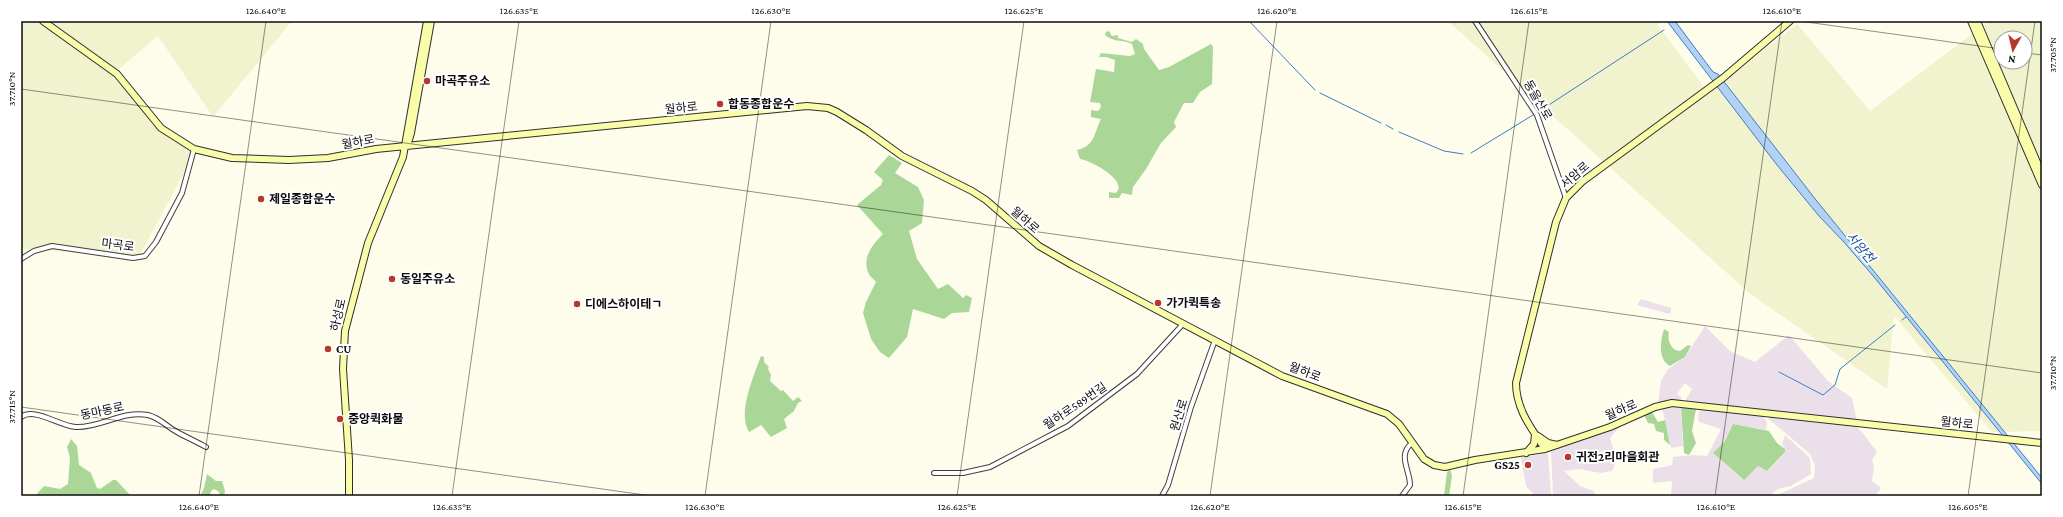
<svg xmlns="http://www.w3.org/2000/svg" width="2063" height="517" font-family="'Crimson Pro','Noto Sans KR',serif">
<rect width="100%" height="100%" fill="#fefdec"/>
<!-- industrial -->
<path fill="#ebe0ea" d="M1641,299L1671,308V313L1669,314L1637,305Z
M1705,326L1730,351L1755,362L1789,335L1828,381L1852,398L1857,420L1685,401L1692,389L1685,383L1677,394L1682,398L1681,401L1658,403L1661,381L1667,370L1685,357Z
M1673,406H1681L1683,446L1671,448L1662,408Z
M1700,409L1762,415L1767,422L1766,430L1733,424L1725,441L1715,451L1714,454L1742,479L1758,466L1767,471L1779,459L1786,451L1782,444L1785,435L1810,458L1811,474L1791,486L1778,489L1769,496H1671L1672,481L1653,483V469L1672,465L1673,457L1694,455L1707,456L1721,429L1699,422L1698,416Z
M1768,416L1854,425L1862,432L1877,452L1872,460L1874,466L1872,481L1881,488L1875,496H1775L1814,478L1815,466L1810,454L1770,420Z
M1618,426V429L1610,438L1615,455L1614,467L1612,471L1601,473L1579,469L1564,471L1580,486L1594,491L1595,496H1553L1551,451Z
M1548,453L1551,496H1535L1526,486L1521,458L1522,457Z"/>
<!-- farmland -->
<path fill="#f0f3cd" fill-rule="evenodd" d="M21,21H292L213,117L158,36L119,69L152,125L194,154L139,257L21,249Z
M1448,21H1658V25L1709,94L1797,24L1870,111L1989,21H2042V431L1992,432L1894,316L1887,389L1749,293ZM2001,38H2025V62H2001Z"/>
<!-- forest -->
<path fill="#aad797" d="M1109,31L1112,36L1118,35V38L1132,42L1136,39L1143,44L1144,49L1159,70L1169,67L1211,44L1213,47L1212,84L1200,92L1193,103H1184L1174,122L1176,127L1161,143L1146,169L1133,187L1132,195L1122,193L1119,198H1109V192L1116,193C1129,180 1089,160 1080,159L1077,150C1095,146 1094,133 1101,119L1091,117V110L1098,111L1101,107L1100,103L1090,102L1096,69L1114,72L1115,60L1106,57H1099L1101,53L1130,56L1135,54L1132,44C1122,39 1114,43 1105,35L1106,32Z
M889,155L902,163L895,173L918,187L924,200L922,223L909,231L917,259L938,289L948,284L963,298L966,295L972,298L969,312L952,313L944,319L913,309L907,337L889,358L880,352L871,339L863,313L866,302L876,282C874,279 869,276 868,272C862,257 873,244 883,234L857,205L881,185L883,180L874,172Z
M1664,329L1669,332C1667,340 1671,351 1680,351L1688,345L1691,346L1685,357L1670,366C1658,360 1660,341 1664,329Z
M761,356L764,357V362L769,367L768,369L771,375L770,381L781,391L783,390L793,401L798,397L802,401L798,403L794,411L784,419L787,428L771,437L761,425L749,432C737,414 754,375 761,356Z
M1681,406L1696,409L1692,431L1696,443L1689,455L1684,453Z
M1652,412L1658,422L1665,420L1670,445L1664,440V433L1656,431L1654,424L1648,423L1644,415Z
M1733,424L1769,431L1777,443L1785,449V452L1767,471L1758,466L1744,480L1713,453L1725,441Z
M71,439L77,446L79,465L91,473L97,488L100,489L113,480H116L131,496H35L44,486L60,489L68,484L70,458L67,447Z
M1450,469L1452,476L1449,496H1444L1447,472Z
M207,474L216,481H222L225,491L224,496H221L218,491L214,489L211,491L210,496H200L204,488Z"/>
<!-- water -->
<path fill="#b3d2f3" stroke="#3d7cc7" d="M1667,21H1675L1713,72L1718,74L1816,200L2042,478V484L1874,277L1843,241L1819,216L1777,165Z"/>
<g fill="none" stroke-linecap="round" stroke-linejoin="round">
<!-- stream -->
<path stroke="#3d7cc7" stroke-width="1" d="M1249,21L1315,90
M1320,93L1381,123
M1538,112L1664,30
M1386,125L1393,129
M1399,132L1444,151L1463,154
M1471,153L1533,115
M1902,320L1906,317
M1779,372L1823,395L1835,385L1840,369L1895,325"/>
<defs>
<path id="street" d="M1475,21L1537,115L1566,198
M21,259L34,251L52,246L133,258L145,256L156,242L182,193L194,149
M21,417C35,407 59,426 76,427C101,428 122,410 148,415C160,418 166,426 177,432C186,437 197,442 206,447
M934,473H963L990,467L1068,426L1137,374L1183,324
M1162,496L1168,485L1191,407L1215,340
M1402,496L1410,485C1410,470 1397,455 1412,443"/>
<path id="secondary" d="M43,21L117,74L161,128L194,149L232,158L289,160L328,158L376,149L807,106L828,108L837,112L866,130L902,156L972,191L986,200L1039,246L1072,265L1282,376L1387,414L1399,424L1424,459L1434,465L1445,467L1475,460L1545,449L1610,427L1655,407L1672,403L2042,443
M1971,21L2042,185
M1977,21L2042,174
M409,140L411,133L431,21
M1538,436L1548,443L1557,445
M1545,449C1531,428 1516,409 1516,383L1556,222L1566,198L1583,181L1723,78L1790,21
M1526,453L1534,444L1535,434
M349,496V460L343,369L345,331L368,243L403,157L427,21"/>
</defs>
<!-- street casing -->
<use href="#street" stroke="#3f3f3f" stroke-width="6"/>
<!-- secondary casing -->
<use href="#secondary" stroke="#2e2e2e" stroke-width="8"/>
<!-- street -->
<use href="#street" stroke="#fff" stroke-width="4"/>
<!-- secondary -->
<use href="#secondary" stroke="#f9fca9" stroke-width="6"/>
</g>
<!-- ticks -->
<path fill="none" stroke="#0c0c0c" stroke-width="1" stroke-opacity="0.45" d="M1799,21L2001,49M2025,53L2042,55M21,89L2042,373M21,407L652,496M199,496L266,21M452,496L519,21M705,496L771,21M957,496L1024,21M1210,496L1277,21M1463,496L1529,21M1715,496L1782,21M1968,496L2035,21"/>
<!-- markers -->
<g fill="#b6382a" stroke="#fff" stroke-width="1.5">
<circle cx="427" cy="81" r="4"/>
<circle cx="720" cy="104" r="4"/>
<circle cx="261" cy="199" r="4"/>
<circle cx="392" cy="279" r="4"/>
<circle cx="1158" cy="303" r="4"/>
<circle cx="577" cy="304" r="4"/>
<circle cx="328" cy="349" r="4"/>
<circle cx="340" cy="419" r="4"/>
<circle cx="1568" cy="457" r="4"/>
<circle cx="1528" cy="465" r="4"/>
</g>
<g text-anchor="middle" stroke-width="4" stroke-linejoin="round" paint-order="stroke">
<!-- poi labels -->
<g font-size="12" font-weight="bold" fill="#0c0c0c" stroke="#fff" text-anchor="start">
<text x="435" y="85">마곡주유소</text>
<text x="728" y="108">합동종합운수</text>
<text x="269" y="203">제일종합운수</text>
<text x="400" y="283">동일주유소</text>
<text x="1166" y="307">가가퀵특송</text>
<text x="585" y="308">디에스하이테ㄱ</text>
<text x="336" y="353">CU</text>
<text x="348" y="423">중앙퀵화물</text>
<text x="1576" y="461">귀전2리마을회관</text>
<text x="1520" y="469" text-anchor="end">GS25</text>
</g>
<!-- street labels -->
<g font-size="12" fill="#0c0c0c" stroke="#fff">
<text transform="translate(1538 100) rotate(60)" y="4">동을산로</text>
<text transform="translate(681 108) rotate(-6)" y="4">월하로</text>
<text transform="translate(358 142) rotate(-11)" y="4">월하로</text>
<text transform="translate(1575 175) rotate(-41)" y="4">서암로</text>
<text transform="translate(1025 220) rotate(41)" y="4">월하로</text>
<text transform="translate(118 245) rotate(7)" y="4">마곡로</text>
<text transform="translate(338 315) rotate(-77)" y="4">하성로</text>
<text transform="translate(1305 372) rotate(20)" y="4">월하로</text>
<text transform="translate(1075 406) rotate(-34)" y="4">월하로589번길</text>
<text transform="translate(1621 410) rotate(-23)" y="4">월하로</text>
<text transform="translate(102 411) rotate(-12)" y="4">동마동로</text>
<text transform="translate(1179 415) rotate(-73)" y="4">원산로</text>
<text transform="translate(1957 423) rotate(6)" y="4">월하로</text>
</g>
<!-- water labels -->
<g font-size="13" font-style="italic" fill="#1b4f98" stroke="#fff">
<text transform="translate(1861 247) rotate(50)" y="5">서암천</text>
</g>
</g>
<!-- border -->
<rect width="2063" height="517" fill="none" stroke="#ffffff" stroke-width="44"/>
<!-- north arrow -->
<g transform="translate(2013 50) rotate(188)"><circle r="19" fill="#ffffff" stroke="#9e9e9e"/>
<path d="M0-3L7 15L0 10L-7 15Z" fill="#b6382a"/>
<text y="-6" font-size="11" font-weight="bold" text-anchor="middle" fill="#0c0c0c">N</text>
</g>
<rect x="22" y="22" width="2019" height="473" fill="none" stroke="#0c0c0c" stroke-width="1.5"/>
<g font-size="10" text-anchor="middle" fill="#0c0c0c">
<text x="266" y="14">126.640°E</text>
<text x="519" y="14">126.635°E</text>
<text x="771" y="14">126.630°E</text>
<text x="1024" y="14">126.625°E</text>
<text x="1277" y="14">126.620°E</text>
<text x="1529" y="14">126.615°E</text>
<text x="1782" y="14">126.610°E</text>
<text transform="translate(2052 55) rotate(-90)" y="4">37.705°N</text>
<text transform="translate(11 89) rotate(-90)" y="4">37.710°N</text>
<text transform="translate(2052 373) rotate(-90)" y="4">37.710°N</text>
<text transform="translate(11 407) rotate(-90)" y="4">37.715°N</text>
<text x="199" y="510">126.640°E</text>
<text x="452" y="510">126.635°E</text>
<text x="705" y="510">126.630°E</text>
<text x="957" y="510">126.625°E</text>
<text x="1210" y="510">126.620°E</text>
<text x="1463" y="510">126.615°E</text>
<text x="1716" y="510">126.610°E</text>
<text x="1968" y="510">126.605°E</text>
</g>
</svg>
